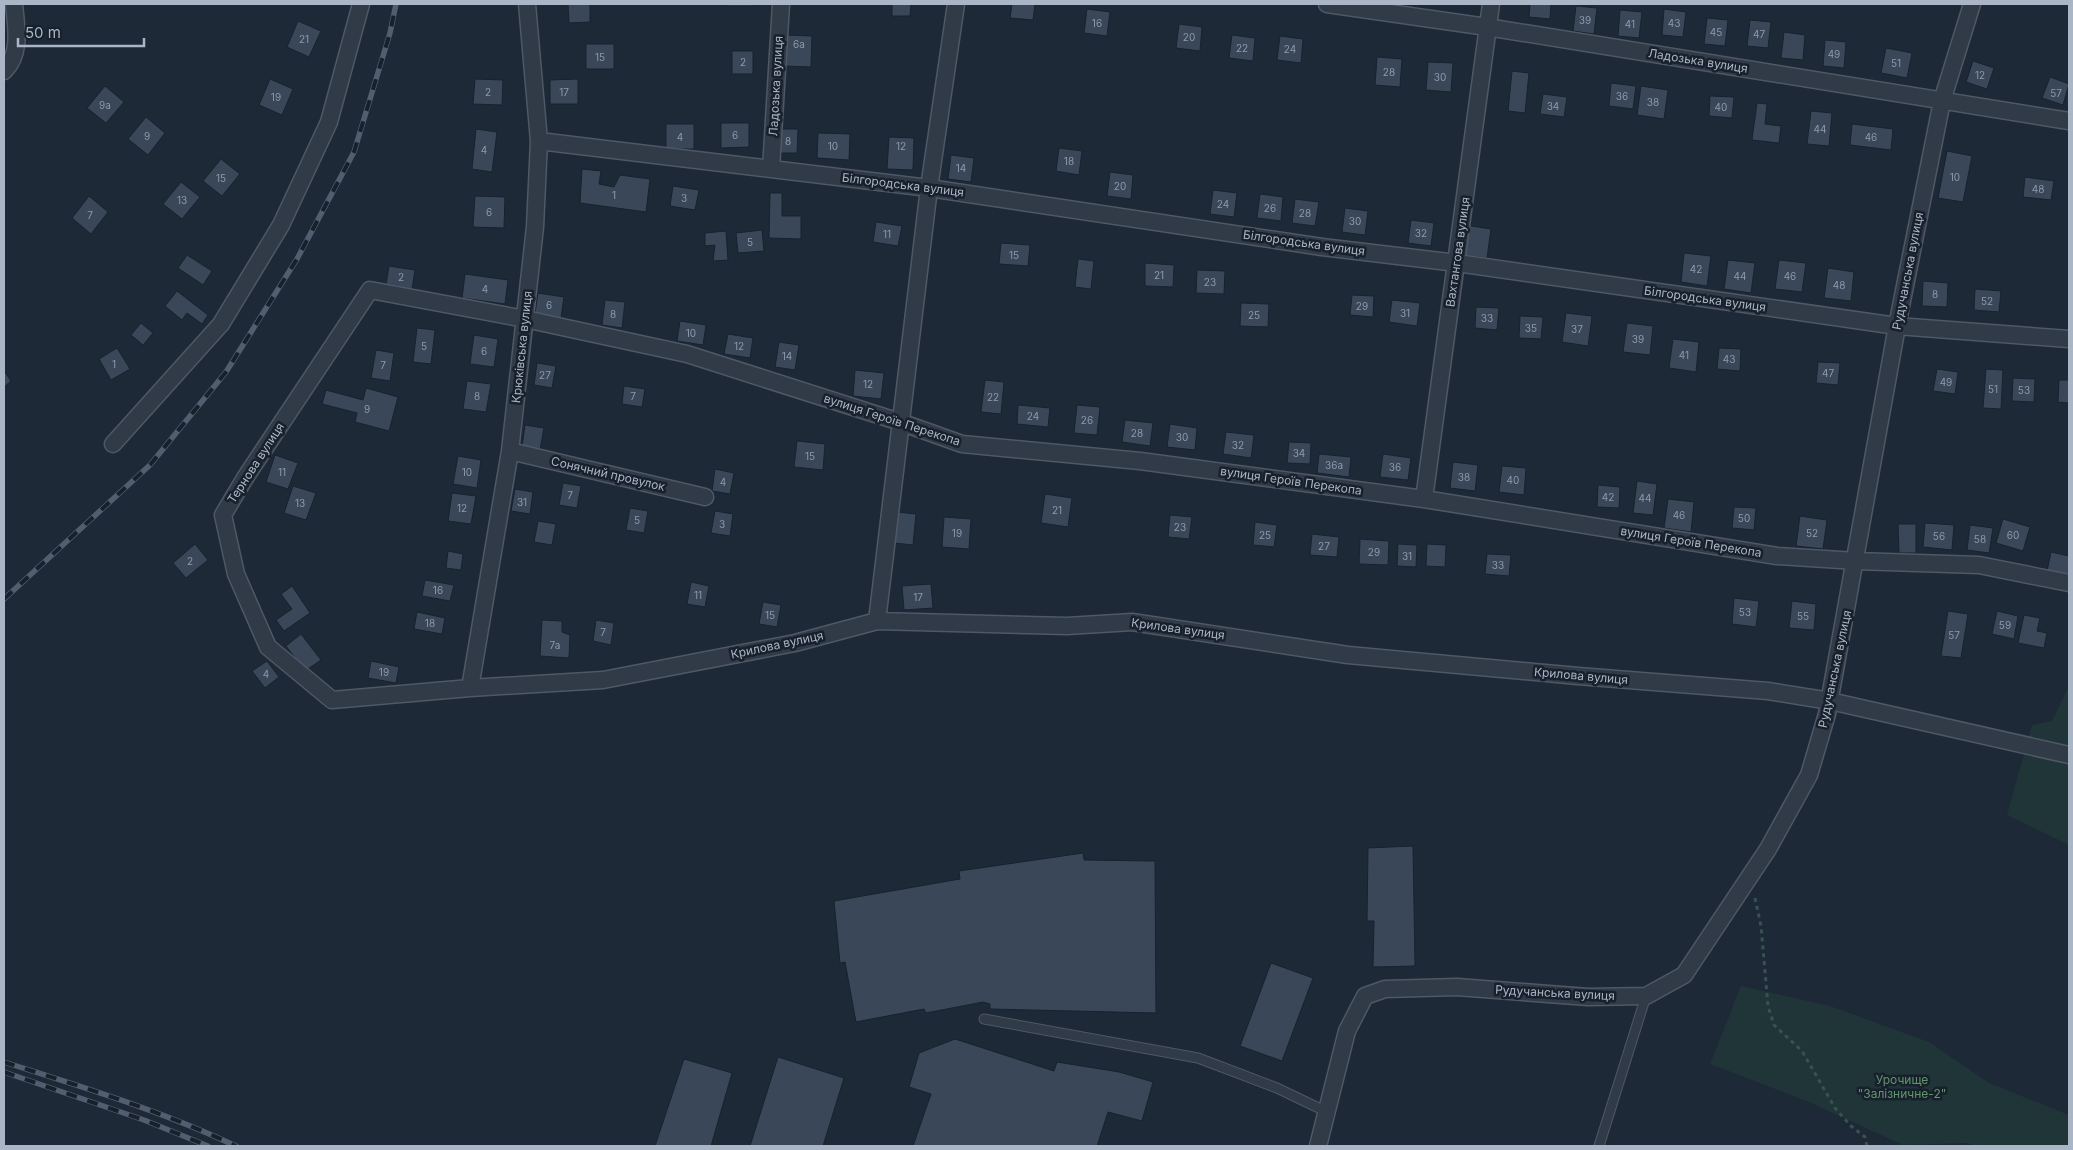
<svg xmlns="http://www.w3.org/2000/svg" width="2073" height="1150" font-family="Inter,sans-serif">
<rect width="100%" height="100%" fill="#1d2937"/>
<!-- green -->
<path fill="#1f3538" d="M2069,686V845L2007,815L2032,725L2052,721Z
M1741,986L1830,1006L1929,1042L1989,1083L2069,1115V1146H1974L1968,1143L1903,1145L1809,1102L1710,1064Z"/>
<!-- building -->
<path fill="#394758" stroke="#18222e" d="M568,4H590V22L569,23Z
M726,4H754V6H726Z
M892,4H911L910,16H892Z
M1012,4H1035L1033,20L1010,18Z
M1530,4H1551L1550,19L1529,17Z
M1576,6L1597,8L1594,34L1573,31Z
M1087,9L1110,12L1107,36L1084,33Z
M1664,9L1686,12L1683,37L1662,35Z
M1620,10L1642,12L1639,38L1618,36Z
M1707,18L1728,20L1725,46L1704,44Z
M1750,20L1771,22L1768,48L1747,46Z
M298,21L321,31L309,57L287,47Z
M1179,24L1202,27L1200,51L1176,48Z
M1784,32L1805,35L1803,60L1781,58Z
M787,35L812,36L811,67L785,66Z
M1232,35L1255,38L1253,61L1229,58Z
M1280,36L1303,39L1301,63L1277,60Z
M1825,40L1846,42L1844,68L1823,66Z
M586,44H614V69H586Z
M1886,48L1912,53L1907,78L1881,73Z
M732,51H753V74H732Z
M1377,57L1402,59L1400,87L1375,85Z
M1973,61L1994,68L1987,89L1966,82Z
M1428,62L1453,63L1451,92L1426,90Z
M1512,71L1529,73L1525,113L1508,111Z
M2050,77L2069,84L2063,105L2042,98Z
M270,79L293,89L282,115L259,105Z
M475,79L503,80L502,105L473,104Z
M578,79V104H550V80Z
M1611,83L1636,86L1633,109L1609,106Z
M105,86L124,102L106,123L87,108Z
M1641,86L1668,90L1664,119L1637,115Z
M1543,94L1567,97L1564,117L1540,114Z
M1710,96L1734,97L1732,118L1709,116Z
M1757,103L1767,104L1765,124L1781,126L1779,143L1752,140Z
M1811,111L1832,113L1829,146L1807,144Z
M146,117L165,133L148,155L128,139Z
M721,123H749V147L721,148Z
M666,124H694V149H666Z
M1852,124L1893,129L1891,150L1850,145Z
M476,129L497,132L492,172L472,169Z
M779,129H798L797,153H779Z
M818,133L850,134L849,160L817,158Z
M889,137L914,138L913,170L887,169Z
M1059,148L1082,151L1079,175L1056,171Z
M1947,151L1972,156L1963,202L1938,198Z
M951,155L974,158L971,182L948,179Z
M221,159L240,174L222,196L203,181Z
M582,169L601,171L599,184L614,187L620,175L650,179L646,212L580,203Z
M1110,172L1133,175L1131,199L1107,196Z
M2025,177L2054,181L2051,200L2023,197Z
M181,182L200,197L182,219L163,204Z
M673,186L699,190L695,210L670,206Z
M1213,190L1237,193L1234,217L1210,214Z
M770,193H782V216H801V239L769,238Z
M1260,194L1283,197L1281,221L1257,218Z
M89,196L108,212L91,234L72,218Z
M475,196L505,197L504,228L473,227Z
M1295,199L1319,202L1315,226L1292,223Z
M1345,208L1368,211L1365,235L1342,232Z
M1411,220L1434,223L1431,246L1408,243Z
M876,222L902,226L898,246L873,242Z
M1465,225L1491,229L1487,258L1461,255Z
M762,230L764,251L738,253L736,233Z
M726,231L728,260L713,261L715,245L705,246V233Z
M1001,243L1030,245L1028,266L999,264Z
M1684,253L1711,256L1707,286L1681,282Z
M187,255L212,271L203,285L178,268Z
M1078,259L1094,261L1091,289L1075,287Z
M1728,260L1755,263L1751,293L1724,289Z
M1779,260L1806,263L1802,292L1775,289Z
M1145,263L1174,265L1173,287L1145,286Z
M389,266L415,270L412,289L386,284Z
M1828,268L1854,272L1851,301L1824,298Z
M1197,270L1225,271L1224,294L1196,293Z
M465,274L508,280L505,304L462,298Z
M1923,281L1948,283L1947,307L1922,306Z
M1975,289L2001,291L1999,312L1974,310Z
M177,291L208,315L202,324L187,313L182,320L165,306Z
M538,293L564,297L561,318L535,313Z
M1352,295L1374,296L1373,317L1350,315Z
M605,300L625,302L622,328L602,325Z
M1392,300L1420,303L1417,326L1389,322Z
M1241,303L1269,304L1268,327L1240,326Z
M1476,307L1499,308L1497,330L1475,328Z
M1566,313L1592,316L1588,346L1562,342Z
M1520,316L1543,317L1541,339L1519,338Z
M680,321L706,325L703,345L677,341Z
M141,323L153,333L143,345L131,335Z
M1627,323L1653,326L1650,355L1623,352Z
M417,328L435,330L431,364L413,362Z
M728,334L753,338L750,358L724,354Z
M474,335L498,339L494,367L470,364Z
M1673,339L1699,342L1696,372L1669,368Z
M779,342L799,345L795,370L775,367Z
M117,348L130,369L111,380L99,359Z
M1719,348L1741,349L1740,371L1717,369Z
M376,350L394,353L390,381L371,378Z
M1818,362L1840,363L1838,385L1816,383Z
M537,363L556,366L552,388L534,385Z
M1937,369L1958,372L1955,394L1933,391Z
M1986,369L2003,370L2001,409L1983,408Z
M855,370L884,373L881,399L853,396Z
M4,371L11,381L4,387Z
M2013,378L2035,379L2034,402L2012,401Z
M985,380L1004,382L1001,414L981,412Z
M2059,380H2069V403L2058,402Z
M467,381L491,384L486,412L463,409Z
M624,386L645,389L642,407L622,404Z
M366,388L398,397L389,431L355,422L357,413L322,404L326,390L363,400Z
M1018,405L1050,408L1048,427L1017,424Z
M1077,405L1100,407L1097,435L1074,433Z
M1125,420L1153,423L1150,446L1122,442Z
M1170,424L1197,428L1195,450L1167,447Z
M525,425L544,428L540,450L522,447Z
M1226,432L1254,435L1251,458L1223,454Z
M797,441L825,444L823,470L794,467Z
M1289,442L1311,443L1310,464L1287,463Z
M1319,454L1351,457L1349,477L1317,473Z
M1383,454L1411,458L1408,480L1380,477Z
M275,455L298,463L288,489L266,482Z
M458,456L481,460L477,488L453,484Z
M1453,462L1478,465L1475,491L1450,488Z
M1502,466L1526,468L1524,495L1499,492Z
M715,469L734,473L730,494L712,491Z
M1637,481L1657,484L1653,515L1633,513Z
M563,483L581,486L577,508L559,505Z
M1598,485L1620,487L1619,508L1597,507Z
M293,486L316,493L306,520L284,513Z
M515,489L533,492L530,514L511,511Z
M452,493L476,496L471,524L448,521Z
M1045,494L1072,498L1068,527L1041,523Z
M1668,499L1694,502L1691,532L1664,528Z
M1734,507L1756,508L1754,530L1732,528Z
M630,508L648,511L644,533L626,530Z
M715,511L733,514L730,536L711,533Z
M897,512L916,514L913,545L894,543Z
M1170,515L1192,517L1189,539L1168,537Z
M1800,516L1827,520L1823,549L1796,546Z
M944,517L971,519L969,549L942,547Z
M2003,519L2030,527L2023,551L1996,543Z
M538,521L556,524L552,545L534,542Z
M1255,522L1277,525L1274,547L1253,545Z
M1925,523L1954,525L1952,550L1923,547Z
M1898,524H1916V553H1899Z
M1970,525L1993,528L1989,553L1967,550Z
M1312,534L1339,537L1337,557L1310,555Z
M1360,539L1389,541L1388,565L1359,564Z
M195,544L208,560L186,578L173,563Z
M1398,544L1417,545L1416,567L1397,566Z
M1427,544L1446,545L1445,567L1426,566Z
M448,551L463,554L461,570L446,568Z
M2051,552L2069,556V577L2047,571Z
M1487,554L1511,555L1509,576L1485,574Z
M425,580L454,585L450,601L422,596Z
M691,582L709,586L705,607L687,604Z
M931,584L933,608L904,610L902,586Z
M292,586L310,613L284,631L276,620L292,609L281,594Z
M1734,598L1759,601L1756,627L1732,624Z
M1792,601L1816,604L1814,630L1789,628Z
M763,602L781,605L777,627L759,624Z
M1948,611L1968,614L1961,658L1941,656Z
M1997,611L2018,616L2014,639L1992,634Z
M417,612L445,618L442,634L414,629Z
M2024,615L2040,618L2037,631L2047,633L2044,648L2018,643Z
M542,620L562,621V632L570,635L569,658L540,656Z
M596,620L614,623L611,645L593,641Z
M301,634L321,660L305,671L286,646Z
M267,661L279,677L265,688L252,671Z
M371,661L399,667L396,683L368,678Z
M1413,846L1415,966L1373,967L1374,921H1367L1368,848Z
M1083,853L1084,860L1155,861L1156,1013L990,1009V1004L983,1002L926,1013L924,1009L856,1022L845,962L840,963L834,901L960,879L959,871Z
M1271,963L1313,978L1282,1061L1240,1046Z
M955,1039L1054,1071L1057,1062L1119,1072L1153,1082L1142,1121L1108,1112L1097,1146H913L931,1094L909,1087L919,1053Z
M778,1057L844,1078L823,1146H750Z
M684,1059L732,1073L711,1146H655Z"/>
<g fill="none" stroke-linecap="round" stroke-linejoin="round">
<defs>
<path id="lane" d="M984,1019L1198,1058L1277,1088L1327,1112
M1599,1146L1646,996"/>
<path id="street" d="M1327,4L1487,27L2069,121
M4,71C22,54 16,26 14,4
M539,141L929,188L1322,247L1457,263L1897,326L2069,339
M771,169L781,4
M113,444L221,324L281,225L329,122L361,4
M510,451L705,497
M1424,499L1491,4
M2069,583L1979,565L1856,561L1777,556L1424,499L1140,461L962,444L900,422L687,354L525,319L370,290L245,478L223,515L236,574L268,647L332,700L470,688L603,680L795,643L877,621L1067,626L1132,622L1348,655L1578,676L1768,691L1830,701L2069,755
M877,621L929,188L956,4
M470,688L510,451L535,227L539,141L527,4
M1318,1146L1347,1031L1365,996L1385,989L1457,987L1588,997L1646,996L1684,975L1768,849L1809,775L1827,714L1897,326L1942,101L1972,4"/>
</defs>
<!-- lane casing -->
<use href="#lane" stroke="#4e5866" stroke-width="11"/>
<!-- street casing -->
<use href="#street" stroke="#4e5866" stroke-width="19"/>
<!-- path -->
<path stroke="#3a5152" stroke-width="3" stroke-dasharray="4 4" stroke-linecap="butt" d="M1755,898L1761,926L1768,1006L1774,1025L1802,1051L1835,1108L1851,1126L1865,1137L1867,1146"/>
<!-- lane -->
<use href="#lane" stroke="#313a47" stroke-width="9"/>
<!-- street -->
<use href="#street" stroke="#313a47" stroke-width="16"/>
<defs>
<path id="rail" d="M4,599L150,465L226,372L297,259L354,152L390,33L396,4
M4,1062C82,1087 162,1111 236,1146
M4,1072L144,1120L208,1146"/>
</defs>
<!-- rail casing -->
<use href="#rail" stroke="#525e6f" stroke-width="5.5"/>
<!-- rail -->
<use href="#rail" stroke="#17202b" stroke-width="4" stroke-dasharray="11" stroke-linecap="butt"/>
</g>
<g text-anchor="middle" stroke-width="5" stroke-linejoin="round" paint-order="stroke">
<!-- number labels -->
<g font-size="10" fill="#8e9aaa">
<text x="1585" y="24">39</text>
<text x="1097" y="27">16</text>
<text x="1674" y="27">43</text>
<text x="1630" y="28">41</text>
<text x="1716" y="36">45</text>
<text x="1759" y="38">47</text>
<text x="1189" y="41">20</text>
<text x="304" y="43">21</text>
<text x="799" y="48">6а</text>
<text x="1242" y="52">22</text>
<text x="1290" y="53">24</text>
<text x="1834" y="58">49</text>
<text x="600" y="61">15</text>
<text x="743" y="66">2</text>
<text x="1896" y="67">51</text>
<text x="1389" y="76">28</text>
<text x="1980" y="79">12</text>
<text x="1440" y="81">30</text>
<text x="488" y="96">2</text>
<text x="564" y="96">17</text>
<text x="2056" y="97">57</text>
<text x="1622" y="100">36</text>
<text x="276" y="101">19</text>
<text x="1653" y="106">38</text>
<text x="105" y="109">9а</text>
<text x="1553" y="110">34</text>
<text x="1721" y="111">40</text>
<text x="1820" y="133">44</text>
<text x="735" y="139">6</text>
<text x="147" y="140">9</text>
<text x="680" y="141">4</text>
<text x="1871" y="141">46</text>
<text x="788" y="145">8</text>
<text x="833" y="150">10</text>
<text x="901" y="150">12</text>
<text x="484" y="154">4</text>
<text x="1069" y="165">18</text>
<text x="961" y="172">14</text>
<text x="1955" y="181">10</text>
<text x="221" y="182">15</text>
<text x="1120" y="190">20</text>
<text x="2038" y="193">48</text>
<text x="614" y="199">1</text>
<text x="684" y="202">3</text>
<text x="182" y="204">13</text>
<text x="1223" y="208">24</text>
<text x="1270" y="212">26</text>
<text x="489" y="216">6</text>
<text x="1305" y="217">28</text>
<text x="90" y="219">7</text>
<text x="1355" y="225">30</text>
<text x="1421" y="237">32</text>
<text x="887" y="238">11</text>
<text x="750" y="246">5</text>
<text x="1014" y="259">15</text>
<text x="1696" y="273">42</text>
<text x="1159" y="279">21</text>
<text x="1740" y="280">44</text>
<text x="1790" y="280">46</text>
<text x="401" y="281">2</text>
<text x="1210" y="286">23</text>
<text x="1839" y="289">48</text>
<text x="485" y="293">4</text>
<text x="1935" y="298">8</text>
<text x="1987" y="305">52</text>
<text x="549" y="309">6</text>
<text x="1362" y="310">29</text>
<text x="1405" y="317">31</text>
<text x="613" y="318">8</text>
<text x="1254" y="319">25</text>
<text x="1487" y="322">33</text>
<text x="1531" y="332">35</text>
<text x="1577" y="333">37</text>
<text x="691" y="337">10</text>
<text x="1638" y="343">39</text>
<text x="424" y="350">5</text>
<text x="739" y="350">12</text>
<text x="484" y="355">6</text>
<text x="1684" y="359">41</text>
<text x="787" y="360">14</text>
<text x="1729" y="363">43</text>
<text x="114" y="368">1</text>
<text x="383" y="369">7</text>
<text x="1828" y="377">47</text>
<text x="545" y="379">27</text>
<text x="1946" y="386">49</text>
<text x="868" y="388">12</text>
<text x="1993" y="393">51</text>
<text x="2024" y="394">53</text>
<text x="477" y="400">8</text>
<text x="633" y="400">7</text>
<text x="993" y="401">22</text>
<text x="367" y="413">9</text>
<text x="1033" y="420">24</text>
<text x="1087" y="424">26</text>
<text x="1137" y="437">28</text>
<text x="1182" y="441">30</text>
<text x="1238" y="449">32</text>
<text x="1299" y="457">34</text>
<text x="810" y="460">15</text>
<text x="1334" y="469">36а</text>
<text x="1395" y="471">36</text>
<text x="282" y="476">11</text>
<text x="467" y="476">10</text>
<text x="1464" y="481">38</text>
<text x="1513" y="484">40</text>
<text x="723" y="486">4</text>
<text x="570" y="499">7</text>
<text x="1608" y="501">42</text>
<text x="1645" y="502">44</text>
<text x="522" y="506">31</text>
<text x="300" y="507">13</text>
<text x="462" y="512">12</text>
<text x="1057" y="514">21</text>
<text x="1679" y="519">46</text>
<text x="1744" y="522">50</text>
<text x="637" y="524">5</text>
<text x="722" y="528">3</text>
<text x="1180" y="531">23</text>
<text x="957" y="537">19</text>
<text x="1812" y="537">52</text>
<text x="1265" y="539">25</text>
<text x="2013" y="539">60</text>
<text x="1939" y="540">56</text>
<text x="1980" y="543">58</text>
<text x="1324" y="550">27</text>
<text x="1374" y="556">29</text>
<text x="1407" y="560">31</text>
<text x="190" y="565">2</text>
<text x="1498" y="569">33</text>
<text x="438" y="594">16</text>
<text x="698" y="599">11</text>
<text x="918" y="601">17</text>
<text x="1745" y="616">53</text>
<text x="770" y="619">15</text>
<text x="1803" y="620">55</text>
<text x="430" y="627">18</text>
<text x="2005" y="629">59</text>
<text x="603" y="636">7</text>
<text x="1954" y="639">57</text>
<text x="555" y="649">7а</text>
<text x="384" y="676">19</text>
<text x="266" y="678">4</text>
</g>
<!-- street labels -->
<g font-size="12" fill="#aab5c5" stroke="#17202b">
<text transform="translate(1698 61) rotate(9)" y="4">Ладозька вулиця</text>
<text transform="translate(776 86) rotate(-87)" y="4">Ладозька вулиця</text>
<text transform="translate(903 185) rotate(7)" y="4">Білгородська вулиця</text>
<text transform="translate(1304 243) rotate(8)" y="4">Білгородська вулиця</text>
<text transform="translate(1458 252) rotate(-82)" y="4">Вахтангова вулиця</text>
<text transform="translate(1908 271) rotate(-79)" y="4">Рудучанська вулиця</text>
<text transform="translate(1705 299) rotate(8)" y="4">Білгородська вулиця</text>
<text transform="translate(522 347) rotate(-84)" y="4">Крюківська вулиця</text>
<text transform="translate(892 420) rotate(18)" y="4">вулиця Героїв Перекопа</text>
<text transform="translate(256 463) rotate(-57)" y="4">Тернова вулиця</text>
<text transform="translate(608 474) rotate(13)" y="4">Сонячний провулок</text>
<text transform="translate(1291 481) rotate(8)" y="4">вулиця Героїв Перекопа</text>
<text transform="translate(1691 542) rotate(9)" y="4">вулиця Героїв Перекопа</text>
<text transform="translate(1178 629) rotate(8)" y="4">Крилова вулиця</text>
<text transform="translate(777 645) rotate(-12)" y="4">Крилова вулиця</text>
<text transform="translate(1835 669) rotate(-78)" y="4">Рудучанська вулиця</text>
<text transform="translate(1581 676) rotate(5)" y="4">Крилова вулиця</text>
<text transform="translate(1555 993) rotate(3)" y="4">Рудучанська вулиця</text>
</g>
<!-- park labels -->
<g font-size="12" fill="#61966c" stroke="#17202b">
<text x="1902" y="1084">Урочище<tspan x="1902" dy="14">"Залізничне-2"</tspan></text>
</g>
</g>
<!-- border -->
<rect width="2073" height="1150" fill="none" stroke="#aab5c5" stroke-width="10"/>
<!-- scale -->
<path d="M18 38v8h126v-8" fill="none" stroke="#aab5c5" stroke-width="2.5"/>
<text x="25" y="38" font-size="15" fill="#aab5c5" stroke="#17202b" stroke-width="4" paint-order="stroke">50 m</text>
</svg>
